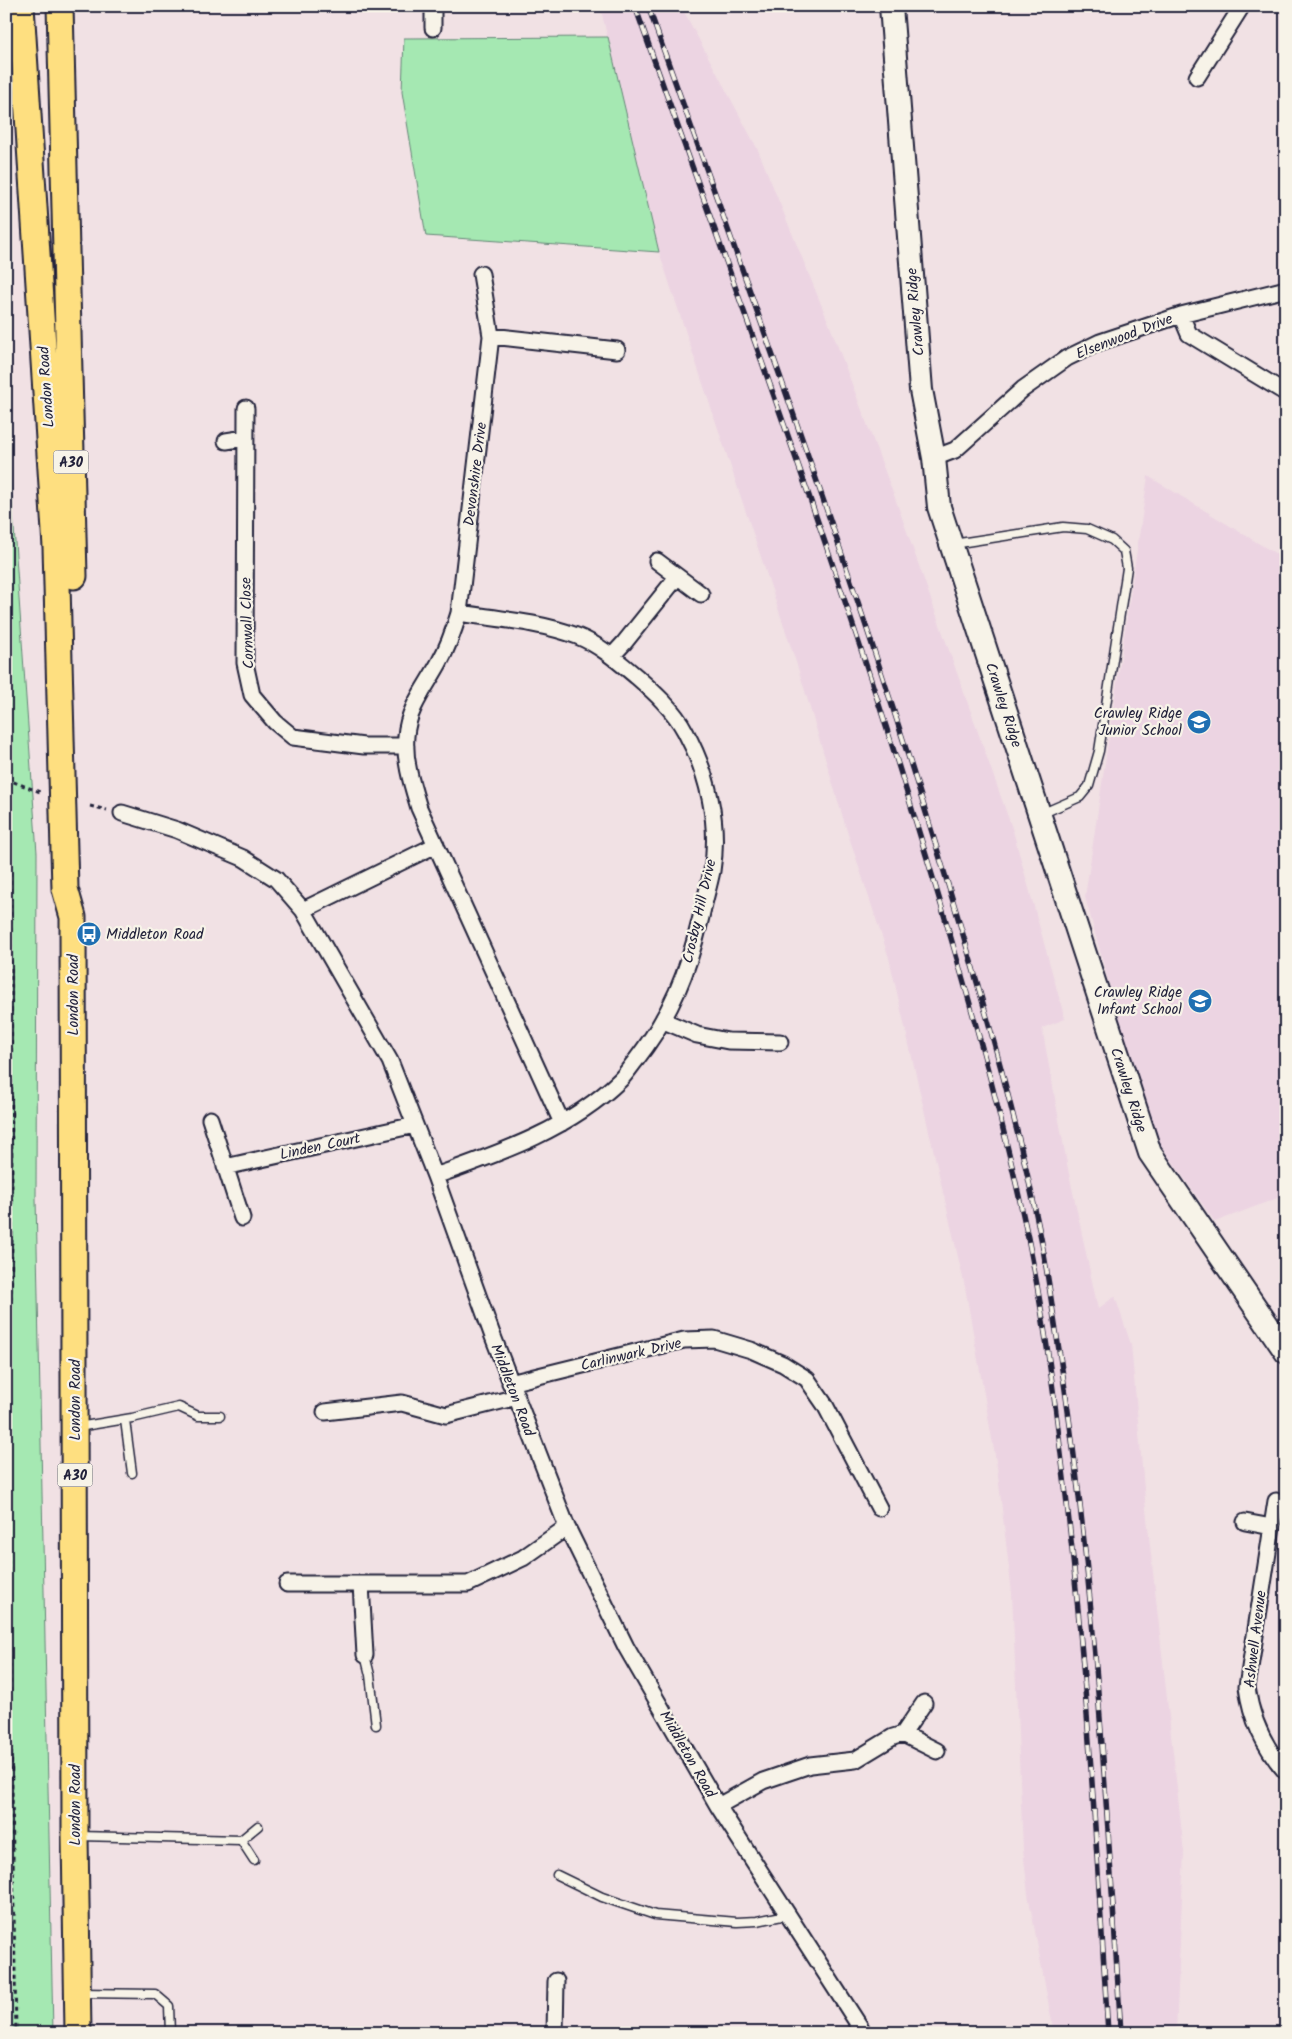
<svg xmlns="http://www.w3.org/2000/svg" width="1292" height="2039" font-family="Kalam,sans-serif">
<rect width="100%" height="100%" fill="#f1e1e4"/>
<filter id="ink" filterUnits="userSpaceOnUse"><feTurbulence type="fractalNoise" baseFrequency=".02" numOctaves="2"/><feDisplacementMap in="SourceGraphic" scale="10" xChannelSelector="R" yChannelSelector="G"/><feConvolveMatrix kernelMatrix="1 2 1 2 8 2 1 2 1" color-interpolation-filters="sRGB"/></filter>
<g filter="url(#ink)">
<!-- built -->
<path fill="#ecd4e2" d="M600,6H681L758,150L830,326L895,498L1013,831L1065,1019L1042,1028L1068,1169L1098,1309L1115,1296L1131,1344L1145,1500L1184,1852L1176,2033H1054L1028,1894L1023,1850L1012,1593L997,1467L965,1287L889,958L847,831L798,668L659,252Z
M1148,476L1286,560V1197H1280L1215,1222L1160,1144L1143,1106L1085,897Z"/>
<!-- green -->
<path fill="#a5e8b2" stroke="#648576" d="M608,37L659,252L426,236L402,92L404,38Z
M6,415L37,853L36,1198L53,2033H6Z"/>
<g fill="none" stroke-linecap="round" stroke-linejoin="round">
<defs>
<path id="lane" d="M953,544L1063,527L1087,529L1112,540L1124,551L1127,568L1099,751L1089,786L1080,797L1041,814
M125,1420L132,1473
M78,1427L132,1418L179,1407L198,1416H220
M365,1655L370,1675L376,1725
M79,1836L241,1840L258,1826
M241,1840L254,1860
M557,1875L602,1897L655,1915L737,1922L757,1921L787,1915
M80,1993L155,1994L169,2006L170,2033"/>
<path id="street" d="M433,28V6
M1197,77L1242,6
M481,274L491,336L459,613C454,630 448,647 439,663C426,687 408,708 406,736C404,761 412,785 419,808L562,1123
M1181,315L1189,334L1286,393
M491,336L617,350
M246,408L245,663L252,695L275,722L293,737L364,746H406
M226,441L245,438
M934,458L955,450L1023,389L1067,358L1100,342L1181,315L1286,289
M657,561L701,594
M612,656L624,643L677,577
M122,813L177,830L243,858L276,879L303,910L390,1061L435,1176L492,1334L567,1527L626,1647L718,1806L864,2033
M303,910L436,845
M664,1021L697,1035L728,1041L780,1042
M210,1119L242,1218
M225,1167L415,1125
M435,1176C500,1153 570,1129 620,1080C626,1074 631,1066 636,1060C671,1015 688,972 701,917C704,902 709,886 712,871C720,823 708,773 685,731C674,710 654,692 637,677C618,661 600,645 577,636C540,622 498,619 459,613
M510,1383L684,1340L714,1339L751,1350L783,1364L807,1379L825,1405L879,1508
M325,1412L402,1403L446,1415L517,1397
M1276,1501L1247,1687C1251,1718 1265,1748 1286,1772
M1245,1522L1272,1527
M287,1584H468L523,1558L567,1527
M361,1584L365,1655
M903,1734L937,1751
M718,1806L763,1781L810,1765L855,1760L893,1737L903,1734L924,1703
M555,2033L556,1981"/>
<path id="secondary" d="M891,6L921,390L934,458L939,507L1150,1153L1286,1352"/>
<path id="primary" d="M21,6L56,547L65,889L73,917L75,1836L78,2033
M60,6L74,576"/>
</defs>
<!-- lane casing -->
<use href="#lane" stroke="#22223b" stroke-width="11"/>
<!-- street casing -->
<use href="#street" stroke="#22223b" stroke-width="19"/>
<!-- secondary casing -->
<use href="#secondary" stroke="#22223b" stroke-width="26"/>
<!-- primary casing -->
<use href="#primary" stroke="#22223b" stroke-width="29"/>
<!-- path -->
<path stroke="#22223b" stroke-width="3" stroke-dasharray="4 4" stroke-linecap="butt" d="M6,632L10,781L12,1233L7,1497L16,2033
M6,779L40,792
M90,806L107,810
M6,1230L12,1233"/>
<!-- lane -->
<use href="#lane" stroke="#f7f3e8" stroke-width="8"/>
<!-- street -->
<use href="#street" stroke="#f7f3e8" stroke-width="15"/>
<!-- secondary -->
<use href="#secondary" stroke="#f7f3e8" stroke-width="22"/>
<!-- primary -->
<use href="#primary" stroke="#fedf80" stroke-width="25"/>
<defs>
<path id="rail" d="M635,6C733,284 837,560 922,842C962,972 1000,1104 1028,1238C1042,1306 1052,1377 1060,1446C1085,1641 1096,1837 1108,2033
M648,6C747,284 849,560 935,842C975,972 1014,1104 1041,1238C1047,1269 1051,1300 1056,1331C1094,1563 1106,1798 1121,2033"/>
</defs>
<!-- rail casing -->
<use href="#rail" stroke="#22223b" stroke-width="5.5"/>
<!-- rail -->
<use href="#rail" stroke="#f7f3e8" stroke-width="4" stroke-dasharray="11" stroke-linecap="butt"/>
</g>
</g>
<!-- icons -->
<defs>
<symbol id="school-disc" viewBox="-11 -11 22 22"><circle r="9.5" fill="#1f6fb2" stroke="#f7f3e8"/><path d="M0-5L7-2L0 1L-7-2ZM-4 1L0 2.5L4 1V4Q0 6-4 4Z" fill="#fff"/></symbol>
<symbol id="bus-disc" viewBox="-11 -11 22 22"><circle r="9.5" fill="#1f6fb2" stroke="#f7f3e8"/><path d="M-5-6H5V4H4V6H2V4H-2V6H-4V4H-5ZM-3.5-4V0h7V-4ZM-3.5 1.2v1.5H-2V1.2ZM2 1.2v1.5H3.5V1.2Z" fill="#fff"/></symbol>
</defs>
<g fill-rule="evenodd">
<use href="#school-disc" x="1185" y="708" width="28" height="28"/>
<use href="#bus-disc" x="75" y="920" width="28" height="28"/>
<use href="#school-disc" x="1186" y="987" width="28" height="28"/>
</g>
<g text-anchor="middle" stroke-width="4.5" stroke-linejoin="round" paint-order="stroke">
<!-- shield labels -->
<g fill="#f7f3e8" stroke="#62616f" stroke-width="1">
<rect x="53.5" y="450.5" width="35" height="23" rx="4"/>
<rect x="57.5" y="1463.5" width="35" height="23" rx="4"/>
</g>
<g font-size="14" font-weight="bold" fill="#22223b">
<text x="71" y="467">A30</text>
<text x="75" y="1480">A30</text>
</g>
<!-- street labels -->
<g font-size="15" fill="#22223b" stroke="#f7f3e8">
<text transform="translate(915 312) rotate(-95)" y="5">Crawley Ridge</text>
<text transform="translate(1124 336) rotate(-21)" y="5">Elsenwood Drive</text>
<text transform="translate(46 387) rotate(-94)" y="5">London Road</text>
<text transform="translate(475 474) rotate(-83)" y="5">Devonshire Drive</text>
<text transform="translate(247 623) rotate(-92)" y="5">Cornwall Close</text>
<text transform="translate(1004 705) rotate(72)" y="5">Crawley Ridge</text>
<text transform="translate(699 911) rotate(-77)" y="5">Crosby Hill Drive</text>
<text transform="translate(73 995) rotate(-90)" y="5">London Road</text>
<text transform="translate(1129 1090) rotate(72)" y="5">Crawley Ridge</text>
<text transform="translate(320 1146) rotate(-12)" y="5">Linden Court</text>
<text transform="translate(631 1354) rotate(-13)" y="5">Carlinwark Drive</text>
<text transform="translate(513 1390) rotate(69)" y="5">Middleton Road</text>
<text transform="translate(75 1400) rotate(-90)" y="5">London Road</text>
<text transform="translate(1255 1639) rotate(-83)" y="5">Ashwell Avenue</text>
<text transform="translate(688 1754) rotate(60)" y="5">Middleton Road</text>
<text transform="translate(75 1805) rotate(-90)" y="5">London Road</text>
</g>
<!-- poi labels -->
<g font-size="15" fill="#22223b" stroke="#f7f3e8" text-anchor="end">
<text x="1182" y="718">Crawley Ridge<tspan x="1182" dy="17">Junior School</tspan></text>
<text x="106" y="939" text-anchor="start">Middleton Road</text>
<text x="1182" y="997">Crawley Ridge<tspan x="1182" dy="17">Infant School</tspan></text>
</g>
</g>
<!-- margin -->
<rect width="1292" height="2039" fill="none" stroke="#f7f3e8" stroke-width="25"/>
<rect x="12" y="12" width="1267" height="2014" fill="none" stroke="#22223b" stroke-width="2" filter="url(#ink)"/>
</svg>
